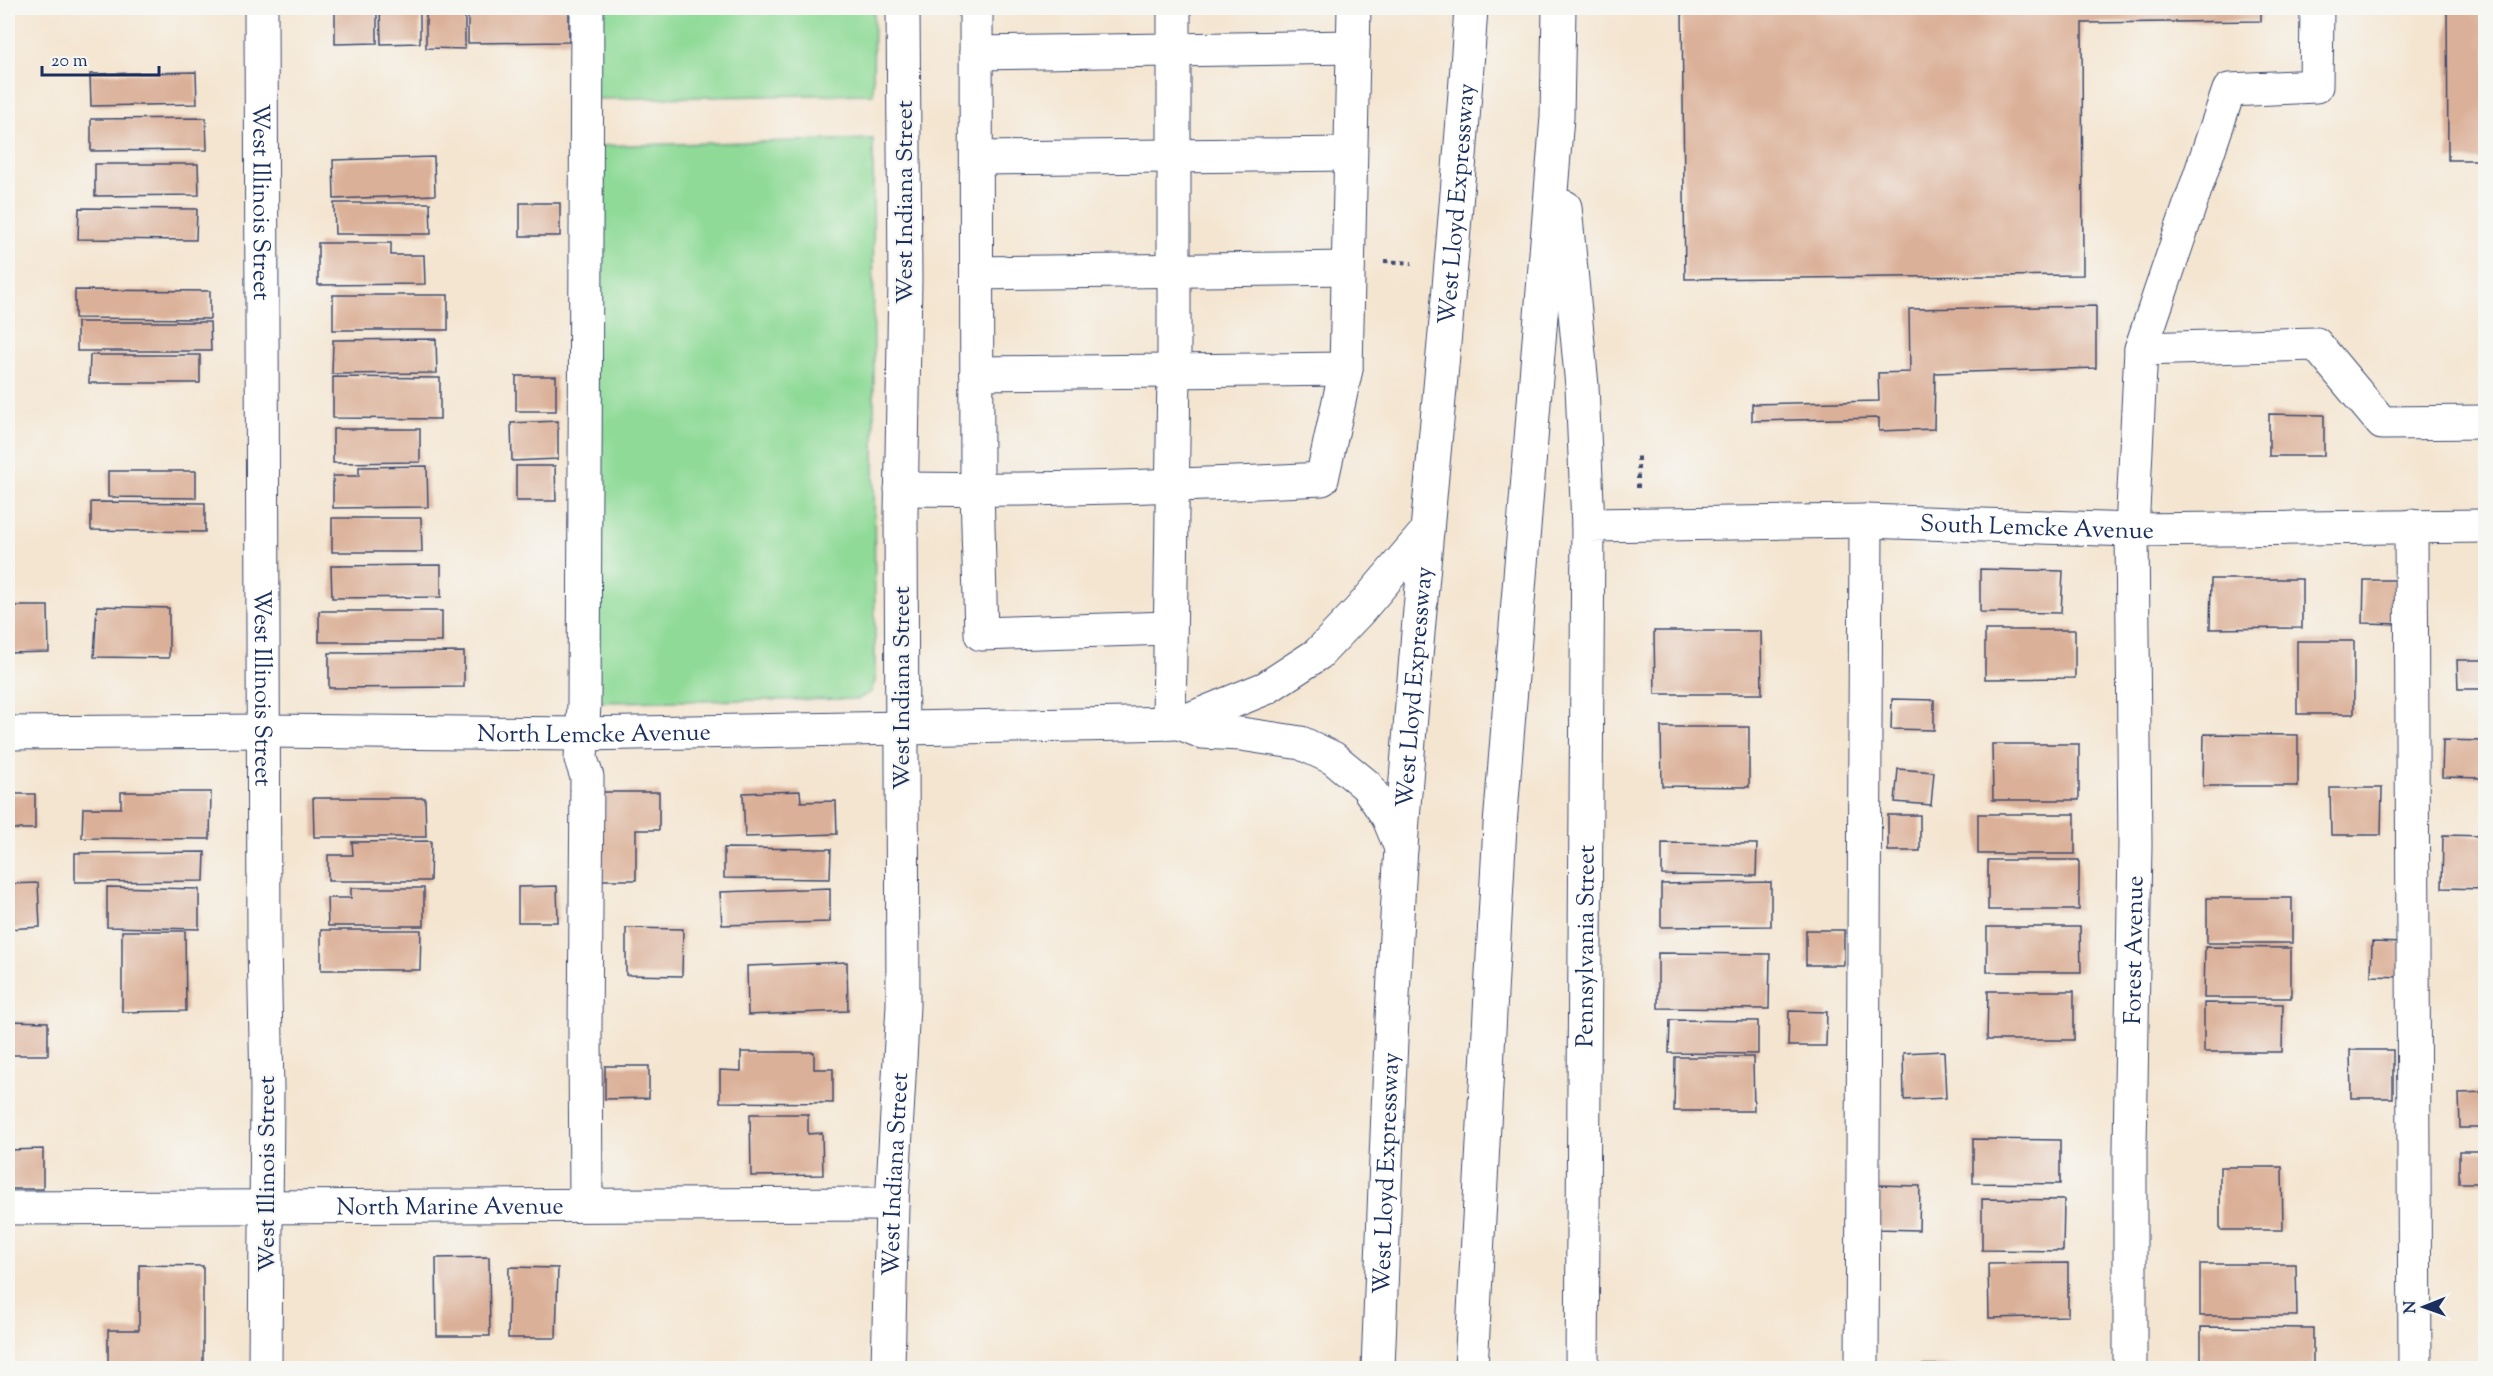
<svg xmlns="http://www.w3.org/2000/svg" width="2493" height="1376" font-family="'Sorts Mill Goudy',serif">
<rect width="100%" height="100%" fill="#f6f6f2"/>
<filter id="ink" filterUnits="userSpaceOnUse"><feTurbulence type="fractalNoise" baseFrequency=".0167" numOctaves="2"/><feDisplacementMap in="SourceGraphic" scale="12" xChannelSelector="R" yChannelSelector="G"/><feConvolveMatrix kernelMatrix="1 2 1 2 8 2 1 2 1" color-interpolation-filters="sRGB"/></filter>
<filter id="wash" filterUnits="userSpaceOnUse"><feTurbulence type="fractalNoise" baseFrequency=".008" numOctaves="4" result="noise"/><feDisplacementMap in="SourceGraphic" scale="24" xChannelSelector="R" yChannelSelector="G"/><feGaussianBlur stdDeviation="1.35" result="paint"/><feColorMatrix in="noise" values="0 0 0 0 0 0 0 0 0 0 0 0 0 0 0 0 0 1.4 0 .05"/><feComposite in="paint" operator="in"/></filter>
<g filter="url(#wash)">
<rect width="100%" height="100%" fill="#f4e5d0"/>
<!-- green -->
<path fill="#8eda96" stroke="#54847a" stroke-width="1.5" d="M595,8H874L873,94L594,99Z
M873,139L875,681L871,692L858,699L593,702L594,146Z"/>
<g id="blocks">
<!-- building -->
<path fill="#dbb098" d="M335,8H377V43L335,44Z
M380,8H420V43L381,44Z
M426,8H465V49L426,48Z
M468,8H569V42L468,43Z
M1682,8H2261V21L2082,23L2083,275L1685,279Z
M2447,8H2486V160H2448Z
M196,72L197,104L91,106L90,74Z
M206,118L207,150L91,151V119Z
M434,157L435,195L334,199L333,160Z
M95,164H198L199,195L95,196Z
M334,203H430L431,234H335Z
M520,203H560V236H520Z
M79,208L197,209L196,240L78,239Z
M318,243H391V255H424L425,284L318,285Z
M75,290L210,291V319L75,318Z
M333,295H448V330H333Z
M2096,306V368L1935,373L1934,429L1879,431V418L1752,421V404L1879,401L1878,373L1910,372L1909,309Z
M77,322H210L211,351H77Z
M436,339L437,373L332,374L333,340Z
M90,355H200V383H89Z
M516,376H556V411H516Z
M333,377L440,378V419L333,418Z
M2269,414L2324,415V456H2269Z
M558,421V459L512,461L511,423Z
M333,429H420V462L333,463Z
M427,466L428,507L333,508V476H359V467Z
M516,466H555L556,501H516Z
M108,471H196V498L108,497Z
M91,502L205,503V532L91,530Z
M332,518H421L422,552H332Z
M441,565V597L332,598L331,566Z
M1980,569L2063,571L2061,613L1980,612Z
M2211,579H2302V628L2210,629Z
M2364,580H2401L2400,624L2363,623Z
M8,606H48L49,652L8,653Z
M97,606L169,608V658L94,657Z
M319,611H442V642H319Z
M1985,630H2075V678L1985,679Z
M1654,631H1761L1762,694H1655Z
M2297,641H2354V714H2297Z
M464,652V687L329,688V653Z
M2457,660H2486V689H2458Z
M1892,699L1934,700V730L1891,729Z
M1661,727H1749V787L1662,786Z
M2204,734L2298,735V786H2203Z
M2443,740L2484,741L2483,778L2442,777Z
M1992,744H2079V800H1993Z
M1898,769L1934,772L1931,805L1895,802Z
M2330,788H2382L2381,835H2331Z
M800,791L801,802L836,801L837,834L745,837L743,793Z
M121,792H211L210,839L82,838L83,808H121Z
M596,792H659V830H636V880H596Z
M8,794H35V829H8Z
M313,798H425L426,837H314Z
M1978,814H2075V854H1978Z
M1888,815H1920V851H1888Z
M2443,835L2486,836L2485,889L2442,888Z
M431,841L430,881H328V855H353L352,842Z
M1662,843L1757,844L1756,876L1662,875Z
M724,848L831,849L830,879L724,878Z
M205,852L204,881L75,882V853Z
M1988,860H2079V910H1988Z
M1771,882V926L1661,927V884Z
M38,883L40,927L8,929V884Z
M557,886L558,922H518V887Z
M107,887L199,889V929L107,927Z
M351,888H424V926H328L327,898H351Z
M830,888V922L722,925L720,892Z
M2207,898H2292V943H2207Z
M1987,927H2080L2081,972H1987Z
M626,928L683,929L682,976L626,975Z
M321,930H421L420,970H321Z
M1806,930H1844V965H1806Z
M122,931H185L186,1011L122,1012Z
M2372,942L2404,943L2403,977L2371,976Z
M2205,947L2291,948V998H2204Z
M1658,953L1770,954L1769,1009L1658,1008Z
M847,962L848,1011L748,1015L747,966Z
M1988,991H2074V1040H1987Z
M2204,1003L2283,1004L2282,1052H2204Z
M1789,1011L1827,1012L1826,1046H1788Z
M1670,1020L1758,1021V1054L1669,1053Z
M8,1021L48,1022V1055H8Z
M2350,1050H2393V1098H2351Z
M1944,1051L1946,1098L1904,1100L1903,1053Z
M741,1052H814V1069H833V1103L720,1102V1070L741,1071Z
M1675,1057H1753L1754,1111H1674Z
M605,1066H649V1098L605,1099Z
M2486,1092V1128H2460L2459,1093Z
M750,1114H808V1134L822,1133L823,1175L751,1176Z
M1973,1139L2060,1140V1184L1973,1183Z
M43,1149V1189H8V1150Z
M2459,1151H2486V1183H2459Z
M2220,1167H2282L2283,1230H2220Z
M1875,1185L1920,1186L1919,1230L1874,1229Z
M1982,1199L2064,1200L2063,1251L1982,1250Z
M489,1257L490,1336H437L436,1258Z
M2068,1263V1316L1989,1318L1988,1264Z
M2200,1264H2296L2297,1316H2200Z
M139,1265L203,1266V1368H108V1330H139Z
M509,1267L558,1268L556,1338H508Z
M2201,1327L2313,1328V1368H2201Z
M1919,1365H1958V1368H1919Z"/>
</g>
</g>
<g filter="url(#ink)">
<use href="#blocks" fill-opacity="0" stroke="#3c4a6f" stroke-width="1.5"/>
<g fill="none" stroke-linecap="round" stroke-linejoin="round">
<defs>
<g id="minor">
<path id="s1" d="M261,8L264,944L267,1089L265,1368"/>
<path d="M976,8L977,490L981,634L1170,628"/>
<path d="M976,53L1353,47"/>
<path d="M977,158L1350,154"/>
<path d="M977,273L1348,268"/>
<path d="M2141,349L2229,90L2316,86L2317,8"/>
<path d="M977,373L1346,369"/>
<path d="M901,489C1041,491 1181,486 1322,479L1346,369L1354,8"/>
<path d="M2411,526L2415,1368"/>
<path d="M1169,723L1174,372V8"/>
<path id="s2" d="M8,733L265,731L581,734L1180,723"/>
<path d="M586,1204L585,1031L587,777L581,759L584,704L587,8"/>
<path id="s3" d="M8,1208L892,1204"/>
<path id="s4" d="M888,1368L892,1204L903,1005L901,514L905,280L903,8"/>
<path id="s5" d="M1582,1368L1588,525L1866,521L2132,530L2486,526"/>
<path d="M1862,1368L1866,521"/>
<path id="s6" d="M2130,1368V1148L2135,844L2132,530L2141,349L2316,344L2382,423L2486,422"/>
</g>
<g id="highway">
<path d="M1565,207L1582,386L1588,525"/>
<path d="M1180,723L1266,688L1318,654L1359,611L1427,531"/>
<path d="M1180,723L1202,732L1241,734L1301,743L1333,758L1366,785L1388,817L1401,848"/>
<path id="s7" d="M1378,1368C1385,1195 1390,1021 1401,848C1420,567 1453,288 1471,8"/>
<path d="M1471,1368L1500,825L1557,117L1559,8"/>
</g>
</defs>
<!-- minor casing -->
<use href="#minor" stroke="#3c4a6f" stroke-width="35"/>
<!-- highway casing -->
<use href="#highway" stroke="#3c4a6f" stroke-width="35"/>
<!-- path -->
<path stroke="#3c4a6f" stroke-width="4" stroke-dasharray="4.5 4.5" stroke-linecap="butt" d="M1384,261L1412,263
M1638,488V456"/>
<!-- minor -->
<use href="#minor" stroke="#fff" stroke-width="33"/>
<!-- highway -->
<use href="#highway" stroke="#fff" stroke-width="33"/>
</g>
</g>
<g text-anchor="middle" stroke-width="4.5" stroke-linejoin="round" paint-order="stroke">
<!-- street labels -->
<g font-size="24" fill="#1b2f5e" stroke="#f6f6f2">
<text dy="8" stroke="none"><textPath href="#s1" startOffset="194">West Illinois Street</textPath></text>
<text transform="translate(904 202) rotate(-90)" y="8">West Indiana Street</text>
<text dy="8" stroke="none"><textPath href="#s7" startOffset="1167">West Lloyd Expressway</textPath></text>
<text dy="8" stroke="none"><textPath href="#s5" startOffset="1292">South Lemcke Avenue</textPath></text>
<text dy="8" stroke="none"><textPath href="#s7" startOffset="682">West Lloyd Expressway</textPath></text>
<text dy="8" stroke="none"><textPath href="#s1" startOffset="680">West Illinois Street</textPath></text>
<text transform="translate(901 688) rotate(-90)" y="8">West Indiana Street</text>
<text dy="8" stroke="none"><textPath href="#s2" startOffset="586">North Lemcke Avenue</textPath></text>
<text dy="8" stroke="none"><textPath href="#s5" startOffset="422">Pennsylvania Street</textPath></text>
<text dy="8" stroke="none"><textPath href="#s6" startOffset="418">Forest Avenue</textPath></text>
<text dy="8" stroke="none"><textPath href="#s7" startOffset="195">West Lloyd Expressway</textPath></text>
<text transform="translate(266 1174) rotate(-90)" y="8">West Illinois Street</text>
<text dy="8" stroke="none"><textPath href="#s4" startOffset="194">West Indiana Street</textPath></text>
<text dy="8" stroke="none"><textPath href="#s3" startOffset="442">North Marine Avenue</textPath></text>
</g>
</g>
<!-- margin -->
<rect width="2493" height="1376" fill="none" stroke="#f6f6f2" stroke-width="30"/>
<!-- north arrow -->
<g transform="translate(2424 1307) rotate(269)" stroke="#f6f6f2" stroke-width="4.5" paint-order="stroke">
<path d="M0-4.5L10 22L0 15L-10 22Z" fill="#1b2f5e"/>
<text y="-9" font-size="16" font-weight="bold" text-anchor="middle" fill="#1b2f5e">N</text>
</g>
<!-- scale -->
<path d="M42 66v9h117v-9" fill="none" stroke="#1b2f5e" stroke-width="3"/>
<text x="51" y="66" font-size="18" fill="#1b2f5e" stroke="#f6f6f2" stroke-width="4.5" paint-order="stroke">20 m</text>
</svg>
